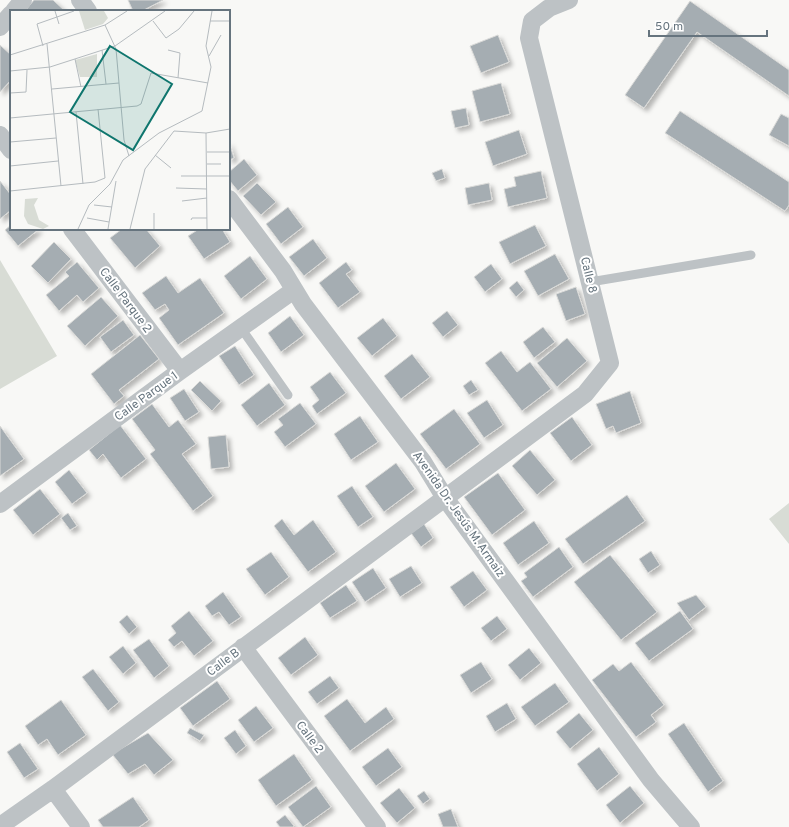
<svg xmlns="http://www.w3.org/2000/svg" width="789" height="827" font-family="Overpass,sans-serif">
<defs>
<filter id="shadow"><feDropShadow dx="3.5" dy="3.5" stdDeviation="2" flood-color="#0004"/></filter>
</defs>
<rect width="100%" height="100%" fill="#f8f8f6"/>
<!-- green -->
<path fill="#d8dcd5" d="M0,260L57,356L0,389Z
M789,503V544L769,519Z"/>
<!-- building -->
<path fill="#a5adb2" stroke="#dadad8" filter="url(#shadow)" d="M34,0H53L65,11H25Z
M128,0H163L142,11H133Z
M690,1L789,70V96L697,32L644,108L625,95Z
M498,35L509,62L481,73L470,46Z
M0,45L11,55V80L0,92Z
M501,83L510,114L480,122L472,91Z
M466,108L469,125L455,128L451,111Z
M680,111L789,182V205L785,211L665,133Z
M781,114L789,118V146L769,135Z
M519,130L527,154L493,166L485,142Z
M229,142L234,158L229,160Z
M244,159L257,175L238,191L229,180V172Z
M442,169L445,178L436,181L432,173Z
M541,171L547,198L508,207L504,189L516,186L514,177Z
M0,181L11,195V210L0,219Z
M257,183L276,202L261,215L243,196Z
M489,183L492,200L468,205L465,188Z
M288,207L303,227L281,244L266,224Z
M11,225V229H39L18,246L5,230Z
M535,225L546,246L510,264L499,242Z
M122,229H146L160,246L135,268L110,238Z
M199,229H222L230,242L204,259L188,236Z
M313,239L327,258L304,276L289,257Z
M54,242L71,259L48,283L31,266Z
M555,254L569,279L538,296L524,271Z
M250,256L267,279L241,299L224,276Z
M77,262L99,288L83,302L77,295L59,311L46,295L69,276L65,272Z
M346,262L352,270L346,274L360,292L338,308L319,283Z
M491,264L502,279L485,292L474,277Z
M166,276L178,293L200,278L224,313L178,345L159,318L169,310L165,304L155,310L142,293Z
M517,281L524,290L516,297L509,288Z
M576,287L585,314L566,321L556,294Z
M101,297L118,316L85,346L67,326Z
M447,311L458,325L443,337L432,323Z
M290,316L304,335L281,352L268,333Z
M383,318L397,336L372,356L357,338Z
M123,320L134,335L111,352L100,337Z
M543,327L555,342L534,358L523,342Z
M140,335L159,359L119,390L124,396L114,404L91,374Z
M567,338L587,361L557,387L537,363Z
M235,346L254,375L239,385L219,356Z
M501,351L517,372L530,362L551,389L522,411L485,363Z
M412,354L430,377L401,399L384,376Z
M330,372L346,393L317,414L312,406L319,400L310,387Z
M471,380L478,390L469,395L463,386Z
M200,381L221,401L212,411L191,390Z
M269,383L285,405L257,426L241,405Z
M184,389L199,412L185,421L170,398Z
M630,391L641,423L616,433L613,426L606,429L596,404Z
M487,400L503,425L484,438L467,413Z
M300,403L316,424L285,447L274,432L283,425L278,419Z
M152,404L169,427L178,420L196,444L182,454L213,496L193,511L150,454L155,450L132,419Z
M454,409L480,444L446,469L420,434Z
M360,416L378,442L351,460L334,434Z
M572,417L592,445L571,461L550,433Z
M120,425L146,459L121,478L103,454L97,460L89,450Z
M0,426L24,459L0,476Z
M226,435L229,467L211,469L208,437Z
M530,450L555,480L537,495L512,466Z
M396,463L415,489L384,512L365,486Z
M69,470L87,493L72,504L55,482Z
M498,473L525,510L492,535L464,497Z
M352,486L373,517L358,527L337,496Z
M40,489L60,514L33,535L13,510Z
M627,495L645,521L583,564L565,539Z
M68,513L77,526L70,530L61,518Z
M282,519L294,535L313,520L336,552L308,572L274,526Z
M534,521L549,543L518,565L503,543Z
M424,524L433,538L421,547L411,533Z
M559,547L573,567L533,597L521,581L527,577L524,573Z
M651,551L660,565L648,573L639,559Z
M271,552L289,577L265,595L246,569Z
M610,555L657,612L621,640L574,582Z
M411,566L422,583L400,597L389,579Z
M373,568L386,588L365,602L352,582Z
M473,571L487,590L464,607L450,587Z
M346,585L357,601L330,618L320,603Z
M223,592L241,617L229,625L219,612L212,616L205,606Z
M696,595L706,607L689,620L677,603Z
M189,611L213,641L194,656L182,641L174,647L168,640L176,633L171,626Z
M680,611L693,629L649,661L635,643Z
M127,615L137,627L129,634L119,622Z
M497,616L507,629L491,641L481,628Z
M305,637L318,655L291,675L278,658Z
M149,639L169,666L154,678L133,650Z
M123,646L136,663L123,674L109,657Z
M529,648L541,663L520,680L508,665Z
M481,662L492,679L471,693L460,675Z
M631,662L664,705L651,715L656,722L636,737L592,680L613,664L619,671Z
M93,669L119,702L108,711L82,677Z
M330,676L339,688L317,704L308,692Z
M217,681L230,699L193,726L180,708Z
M555,683L569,702L535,726L521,707Z
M347,699L365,723L386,707L394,719L350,751L324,716Z
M61,700L86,735L58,755L47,739L38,745L25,726Z
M507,703L516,719L495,732L486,716Z
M256,706L273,728L254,742L238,720Z
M579,713L593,730L570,749L556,732Z
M684,723L723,781L708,792L668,734Z
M190,728L204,735L200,741L187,733Z
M235,730L246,746L236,754L224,738Z
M148,733L173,760L154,775L145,764L128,774L112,754Z
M20,743L38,769L24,778L7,752Z
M599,747L619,774L597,791L577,764Z
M388,748L402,767L376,786L362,767Z
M294,754L312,780L276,806L258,780Z
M316,786L331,807L303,827L288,807Z
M630,786L644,803L620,823L606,805Z
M399,788L415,808L397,823L380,803Z
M424,791L430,799L423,804L417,796Z
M133,797L149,820L139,827H103L98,820Z
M451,809L458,827H443L438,814Z
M285,815L294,826L293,827H280L276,822Z"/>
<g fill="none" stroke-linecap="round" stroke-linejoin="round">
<!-- lane -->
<path stroke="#bdc2c5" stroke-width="9" d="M590,282L751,255
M241,328L288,395"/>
<!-- street -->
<path stroke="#bdc2c5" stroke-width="18" d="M80,0L88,11
M14,11L23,0
M0,27L11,14
M0,135L11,150
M229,199L283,271L303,304L423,462L445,498L651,780L691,827
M72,229L180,371
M0,504L180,371L294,290
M243,647L377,827
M53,789L81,827
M0,826L53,789L585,394L610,363L529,38L532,21L549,8L569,0"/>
</g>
<g text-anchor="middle" stroke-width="4" stroke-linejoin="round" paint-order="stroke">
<!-- street labels -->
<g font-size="12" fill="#66747e" stroke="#fff">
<text transform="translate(589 275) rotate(76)" y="4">Calle 8</text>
<text transform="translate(126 300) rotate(53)" y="4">Calle Parque 2</text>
<text transform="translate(146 396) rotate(-36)" y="4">Calle Parque 1</text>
<text transform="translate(459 514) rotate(55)" y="4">Avenida Dr. Jesús M. Armaiz</text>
<text transform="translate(223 662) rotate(-37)" y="4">Calle B</text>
<text transform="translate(310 737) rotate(53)" y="4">Calle 2</text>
</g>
</g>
<!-- overview -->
<g transform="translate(10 10)">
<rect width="220" height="220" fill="#f8f8f6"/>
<path d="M69,1H94L98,8L93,14L75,20ZM87,44V67H70L65,50ZM28,188L24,195L29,210L39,216L33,219L18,214L14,206L15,189Z" fill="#d8dcd5"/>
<path fill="none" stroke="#b5bbbf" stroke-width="1" d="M45,1L49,14M143,11L156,28L169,19L184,1M200,11H220M95,15L106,39L114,130L119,146M37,34L51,176M33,36L27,14L64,1M92,40L96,74M158,40L170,43L168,68M0,45L95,15L117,1M199,46L211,25M65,49L71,77M0,61L40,57L105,36L155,1M42,79L109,73M0,83L16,82L17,60M88,99L95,168M66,102L73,174M0,108L127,96L131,94L141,63L198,73M196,123L197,219M0,132L46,128M197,142H220M145,145L161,158M197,154H211M0,156L48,151M171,166H220M166,178L197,179M0,181L85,172L95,168M172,191L197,188M84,195L102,197M77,208L99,212M181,210L182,208H197M68,219L79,195L100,174L113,150L149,123L192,101L201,57L196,36L202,1M98,219L106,171M120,219L135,159L164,121L196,123L220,119M144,219V203"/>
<path fill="#0f766e" fill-opacity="0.15" stroke="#0f766e" stroke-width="2" d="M100,36L162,74L123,140L60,102Z"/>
<rect width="220" height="220" fill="none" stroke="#66747e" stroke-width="2"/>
</g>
<!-- scale -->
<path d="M649 30v6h118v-6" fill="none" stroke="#66747e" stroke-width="2"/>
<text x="655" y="30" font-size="12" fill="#66747e" stroke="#ffffff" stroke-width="3" paint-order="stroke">50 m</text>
</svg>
